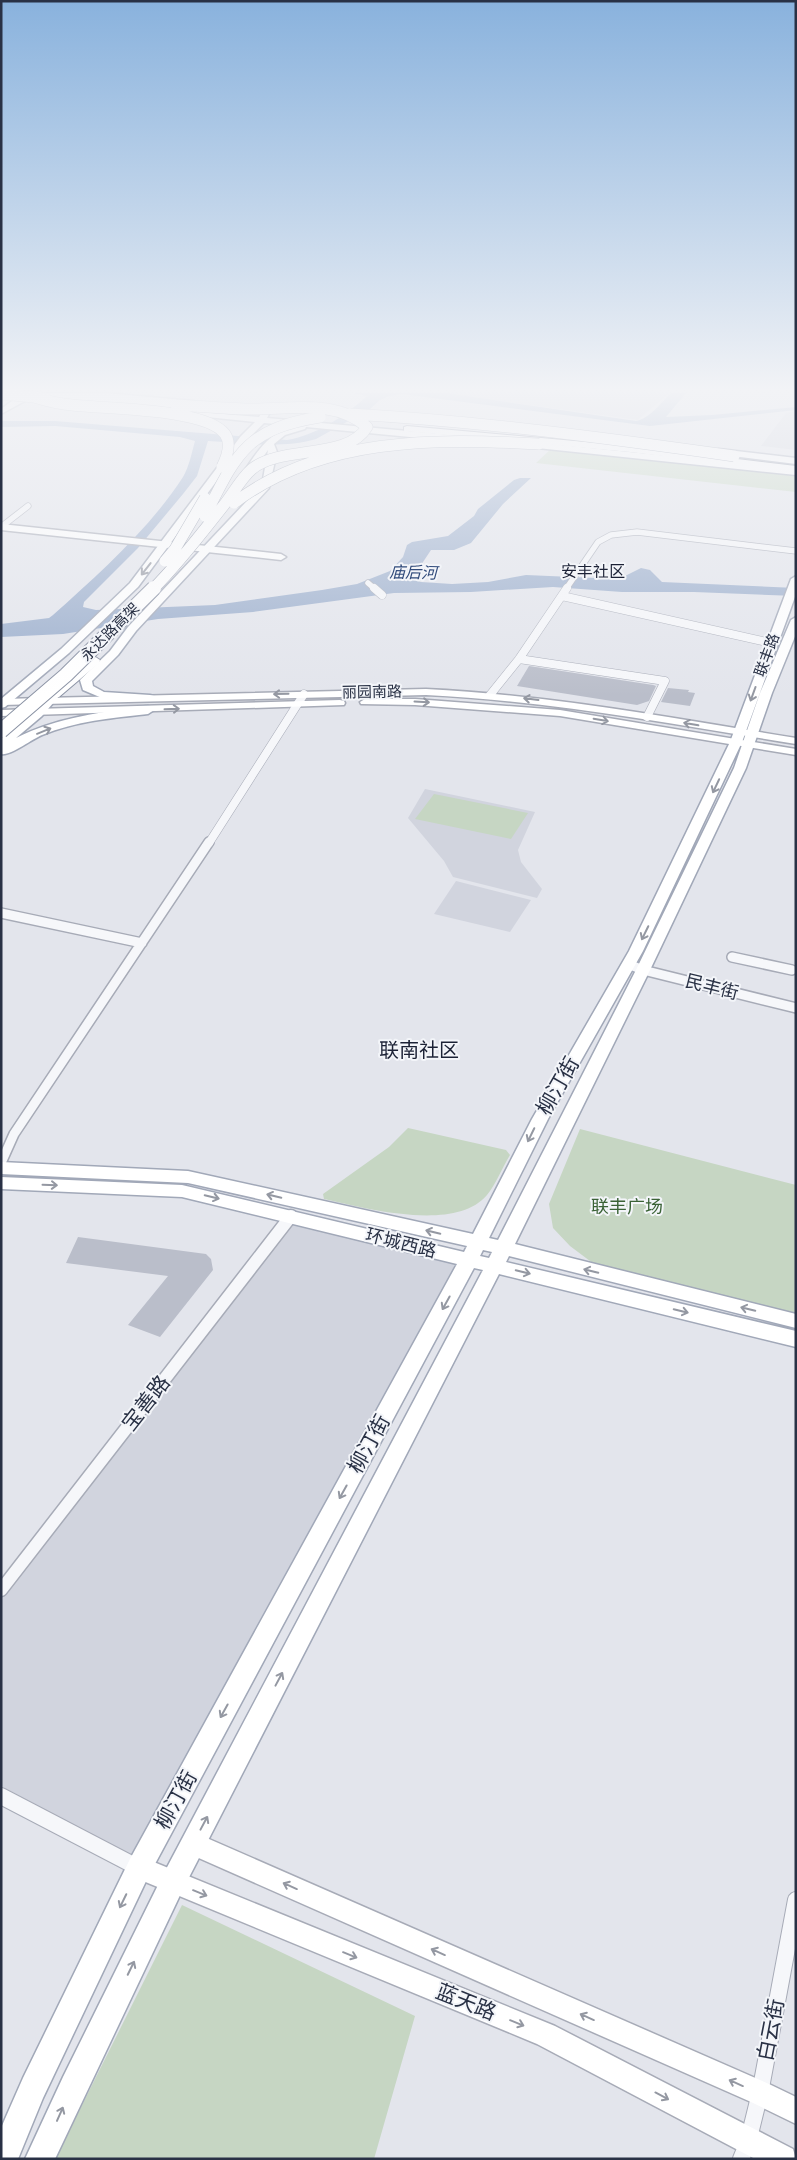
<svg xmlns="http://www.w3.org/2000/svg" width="797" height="2160" font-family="'Noto Sans','Noto Sans SC',sans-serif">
<rect width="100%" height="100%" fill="#e3e5ec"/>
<!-- built -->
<path fill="#d1d4de" d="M442,393H669L638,420Z
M796,411V450L761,446L786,413Z
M425,789L535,812L518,850L521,862L542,889L537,898L453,877L444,861L408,818Z
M456,881L531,900L510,932L434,914Z
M293,1220L464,1262L137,1859L1,1786V1598Z"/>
<!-- green -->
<path fill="#c6d6c3" d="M551,449L796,475V492L536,463Z
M434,794L528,813L511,839L415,819Z
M408,1128L506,1150L510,1155C502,1168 496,1184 487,1195C455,1233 365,1208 324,1199L323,1194L389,1147Z
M580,1129L796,1185V1313L594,1264L570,1246L553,1228L549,1204Z
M182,1905L415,2016L374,2159H55Z"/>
<!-- water -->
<path fill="#9cafcd" d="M353,393H446L636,421C649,419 662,402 671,393H686L666,417L712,415L796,407V410L650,426L402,394L389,396L380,400L370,409L316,439C281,449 245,443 208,441L197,476L183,494L138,548L84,602L83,607L96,610L215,605L322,590L357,584L390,571L403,557L407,545L412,542L448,536L474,516L478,509L514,480L520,478H531L503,504L471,543L454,550H431L413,577V580L421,582L452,584L488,582L526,575L619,579L641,568L650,570L662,582L796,588V596L694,592H622L553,587L471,592L394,593L253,612L158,619L63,634L1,637V624L49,618L53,615C98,575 151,527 183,477C189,467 192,452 195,441L180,437L55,426L1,427V421H55L287,440C317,435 345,416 367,396Z"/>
<!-- building -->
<path fill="#babeca" d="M529,666L653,685L656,686L649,701L637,705L517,686Z
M668,688L689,690L688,692L695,693L690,706L661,702Z
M78,1237L206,1254L211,1259L213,1270L160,1337L128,1325L168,1276L66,1263Z"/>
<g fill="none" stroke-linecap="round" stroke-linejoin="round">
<defs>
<path id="street-far4" d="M1,527L28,506
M368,583L375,589
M566,589L598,542L611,535L637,532L796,551"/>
<path id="street-far3" d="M374,588L382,595
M562,596L771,643
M519,659L665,681L647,717
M490,695L519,659L567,588
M209,843L304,694"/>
<path id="street-far2" d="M1,913L142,943
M732,957L792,970
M628,964L643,970L796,1008
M1,1163L14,1134L209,842"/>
<path id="street-far1" d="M1,1590L291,1216"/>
<path id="street" d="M1,1796L139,1868
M741,2159L748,2142L760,2093L796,1900"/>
<path id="secondary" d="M23,393H31L25,401L1,414V409Z
M1,524L281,554L286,557L281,560L1,530Z
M426,689C551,695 673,718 796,738V744C673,724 551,701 426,695L1,705V699Z
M365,699H415L560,710L796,749V755L560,716L415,705L361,704L360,702Z
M340,700L344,701L345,703L344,705L1,716V710Z
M193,1832L769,2084L796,2097V2124L751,2102L185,1852L181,1844L185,1836Z
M139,1856L555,2026L793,2149L796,2159H755L537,2044L131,1876L127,1868L131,1860Z"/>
<path id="primary" d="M72,393H105L194,401L198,403L194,405L76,395Z
M175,410L259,417L262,412H265L269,414L267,418L462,436L466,439L462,442L306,427L305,429L285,435L274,444L277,452L269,488L136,631L118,655L92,681L93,686L104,692L150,695L154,696L156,698L154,700L102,698L83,690L80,680L82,678L110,651L128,627L262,485L268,450L247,480H241L240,478C254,456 268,431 296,426L264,423L247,440L138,587L69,653L5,707L1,708V699L61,649L130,583L241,436L255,422L178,414L174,412Z
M521,441L796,469V475L518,446L517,444Z
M719,449L796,458V464L716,454V450Z
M796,576V594L742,742L643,951L548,1119L489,1238L498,1240L636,970L734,768L760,693L791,620L796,617V634L772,693L746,768L650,970L515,1244L796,1314V1328L509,1256L506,1262L796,1331V1347L499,1274L182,1891L55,2159H25L63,2077L164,1873L483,1270L474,1268L148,1877L43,2098L18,2159H1V2128L23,2078L130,1859L457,1264L182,1197L1,1189V1177L182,1185L464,1252L467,1246L188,1183L1,1174V1162L188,1171L473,1234L532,1119L629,951L730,742L791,579ZM483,1250L492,1252L489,1258L480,1256Z
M62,683L66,684L68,686L66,688L42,716L16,738C58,717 102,712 148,706L154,710L148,714C112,718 76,721 42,735C32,739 11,756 1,754V739L34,710L58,684Z"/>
<path id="highway" d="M32,393H69L197,404L202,407L197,410L36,396Z
M407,426L630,446L796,466V472L630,452L404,431V427Z
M94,656L100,660L99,663L59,697H49L47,694L49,691L89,657Z"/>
</defs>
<!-- street-far4 casing -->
<use href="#street-far4" stroke="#a7abb7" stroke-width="7"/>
<!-- street-far3 casing -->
<use href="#street-far3" stroke="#a7abb7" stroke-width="9"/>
<!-- street-far2 casing -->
<use href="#street-far2" stroke="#a7abb7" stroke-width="12"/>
<!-- street-far1 casing -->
<use href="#street-far1" stroke="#a7abb7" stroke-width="15"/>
<!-- street casing -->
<use href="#street" stroke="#a7abb7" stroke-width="18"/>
<!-- secondary casing -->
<use href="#secondary" stroke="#a7abb7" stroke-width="3"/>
<!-- primary casing -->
<use href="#primary" stroke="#a1a8b8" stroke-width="3"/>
<!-- highway casing -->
<use href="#highway" stroke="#8991a3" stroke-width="2"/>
<!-- street-far4 -->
<use href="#street-far4" stroke="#f6f7fa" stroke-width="5.5"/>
<!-- street-far3 -->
<use href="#street-far3" stroke="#f6f7fa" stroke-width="8"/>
<!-- street-far2 -->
<use href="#street-far2" stroke="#f6f7fa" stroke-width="9"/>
<!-- street-far1 -->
<use href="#street-far1" stroke="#f6f7fa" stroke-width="12"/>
<!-- street -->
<use href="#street" stroke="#f6f7fa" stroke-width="16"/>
<!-- secondary -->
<use href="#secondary" fill="#fff" fill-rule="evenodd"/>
<!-- primary -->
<use href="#primary" fill="#fff" fill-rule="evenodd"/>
<!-- highway -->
<use href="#highway" fill="#fff" fill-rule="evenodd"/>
<defs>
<path id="highway-bridge-far1" d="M1,394L45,398
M34,397C47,401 59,404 72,405C104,409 206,408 225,434C232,444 227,457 222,467
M350,414C479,421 606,438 734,456
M234,503C321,437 435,438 539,444
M205,516C237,453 246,429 320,417
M165,561L175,549L205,498
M153,589C179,563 201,534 224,505C233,494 241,478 252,469C281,445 348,460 367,427C335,398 288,410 249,409C225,409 200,406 176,405"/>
<path id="highway-bridge" d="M1,731L66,675L154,588"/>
</defs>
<!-- highway-bridge-far1 casing -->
<use href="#highway-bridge-far1" stroke="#8991a3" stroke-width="12" stroke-linecap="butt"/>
<!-- highway-bridge casing -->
<use href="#highway-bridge" stroke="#8991a3" stroke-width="16" stroke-linecap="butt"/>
<!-- highway-bridge-far1 -->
<use href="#highway-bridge-far1" stroke="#fff" stroke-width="11"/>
<!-- highway-bridge -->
<use href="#highway-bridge" stroke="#fff" stroke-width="14"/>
</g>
<!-- one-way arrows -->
<defs><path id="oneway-shaft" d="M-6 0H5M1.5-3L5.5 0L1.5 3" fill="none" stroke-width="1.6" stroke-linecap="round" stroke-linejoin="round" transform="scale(1.25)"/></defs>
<g stroke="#9498a2">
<use href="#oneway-shaft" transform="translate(146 569) rotate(128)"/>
<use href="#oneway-shaft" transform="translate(281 694) rotate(179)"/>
<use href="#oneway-shaft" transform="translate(753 694) rotate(110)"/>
<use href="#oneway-shaft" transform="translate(531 699) rotate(-173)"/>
<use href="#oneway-shaft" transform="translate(422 702) rotate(3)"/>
<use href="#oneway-shaft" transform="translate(172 709) rotate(-2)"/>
<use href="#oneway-shaft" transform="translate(601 720) rotate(10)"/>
<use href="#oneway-shaft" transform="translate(691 724) rotate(-170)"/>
<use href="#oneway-shaft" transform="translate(44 731) rotate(-22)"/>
<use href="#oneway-shaft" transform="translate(716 786) rotate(115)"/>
<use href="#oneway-shaft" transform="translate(645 933) rotate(116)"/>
<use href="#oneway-shaft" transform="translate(531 1135) rotate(116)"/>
<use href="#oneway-shaft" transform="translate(50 1185) rotate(2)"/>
<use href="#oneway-shaft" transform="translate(274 1196) rotate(-167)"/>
<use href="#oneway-shaft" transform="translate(212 1197) rotate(13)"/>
<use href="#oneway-shaft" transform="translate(433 1232) rotate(-167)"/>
<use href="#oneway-shaft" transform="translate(591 1271) rotate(-166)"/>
<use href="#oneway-shaft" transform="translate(523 1272) rotate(14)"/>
<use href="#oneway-shaft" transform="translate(446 1303) rotate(119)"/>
<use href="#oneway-shaft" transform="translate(748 1309) rotate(-166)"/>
<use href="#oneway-shaft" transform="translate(681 1311) rotate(14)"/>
<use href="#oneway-shaft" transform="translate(343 1492) rotate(119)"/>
<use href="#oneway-shaft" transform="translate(279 1679) rotate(-62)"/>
<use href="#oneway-shaft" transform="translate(224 1711) rotate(119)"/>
<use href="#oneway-shaft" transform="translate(204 1823) rotate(-62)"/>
<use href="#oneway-shaft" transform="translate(290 1886) rotate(-156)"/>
<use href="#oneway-shaft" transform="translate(200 1893) rotate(22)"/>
<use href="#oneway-shaft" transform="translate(123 1901) rotate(116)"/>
<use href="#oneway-shaft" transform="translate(438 1952) rotate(-156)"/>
<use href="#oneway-shaft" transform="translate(350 1955) rotate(22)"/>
<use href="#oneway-shaft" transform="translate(131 1968) rotate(-64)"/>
<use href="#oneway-shaft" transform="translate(587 2017) rotate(-156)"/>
<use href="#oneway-shaft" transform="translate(517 2023) rotate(22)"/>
<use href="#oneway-shaft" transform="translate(736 2083) rotate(-156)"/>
<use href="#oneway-shaft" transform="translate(662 2096) rotate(28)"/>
<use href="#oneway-shaft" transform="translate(60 2114) rotate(-66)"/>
</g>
<!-- sky -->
<linearGradient id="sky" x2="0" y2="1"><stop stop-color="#89b2dd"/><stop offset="0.56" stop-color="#f2f3f6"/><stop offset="1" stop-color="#f2f3f6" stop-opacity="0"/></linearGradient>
<rect width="797" height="696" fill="url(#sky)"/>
<g text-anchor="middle" stroke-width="4" stroke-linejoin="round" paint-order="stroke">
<!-- far-street labels -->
<g font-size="15" fill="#293145" stroke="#f3f5f9">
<text transform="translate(110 632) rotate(-45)" y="5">永达路高架</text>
<text transform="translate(767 655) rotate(-70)" y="5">联丰路</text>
<text transform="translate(372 692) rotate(-1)" y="5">丽园南路</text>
</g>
<!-- far-quarter labels -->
<g font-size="16" fill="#1c2236" stroke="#f3f5f9">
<text x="593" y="577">安丰社区</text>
</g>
<!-- far-water labels -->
<g font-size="16" font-style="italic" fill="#314b7b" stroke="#f3f5f9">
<text transform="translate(413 572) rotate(1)" y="6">庙后河</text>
</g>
<!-- street labels -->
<g font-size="18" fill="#293145" stroke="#f3f5f9">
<text transform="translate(712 987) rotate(14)" y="6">民丰街</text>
<text transform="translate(401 1243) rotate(14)" y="6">环城西路</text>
</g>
<!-- park labels -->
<g font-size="18" fill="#3a6236" stroke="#f3f5f9">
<text x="627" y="1213">联丰广场</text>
</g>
<!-- quarter labels -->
<g font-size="20" fill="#1c2236" stroke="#f3f5f9">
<text x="419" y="1057">联南社区</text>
</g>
<!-- near-street labels -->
<g font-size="21" fill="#293145" stroke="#f3f5f9">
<text transform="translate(558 1086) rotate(-60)" y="7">柳汀街</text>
<text transform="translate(146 1403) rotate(-52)" y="7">宝善路</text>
<text transform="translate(369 1444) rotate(-61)" y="7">柳汀街</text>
<text transform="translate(176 1800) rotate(-61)" y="7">柳汀街</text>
<text transform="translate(466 2002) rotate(22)" y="7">蓝天路</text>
<text transform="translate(771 2030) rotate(-79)" y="7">白云街</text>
</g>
</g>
<!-- border -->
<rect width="797" height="2160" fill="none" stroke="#293145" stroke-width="5"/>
</svg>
